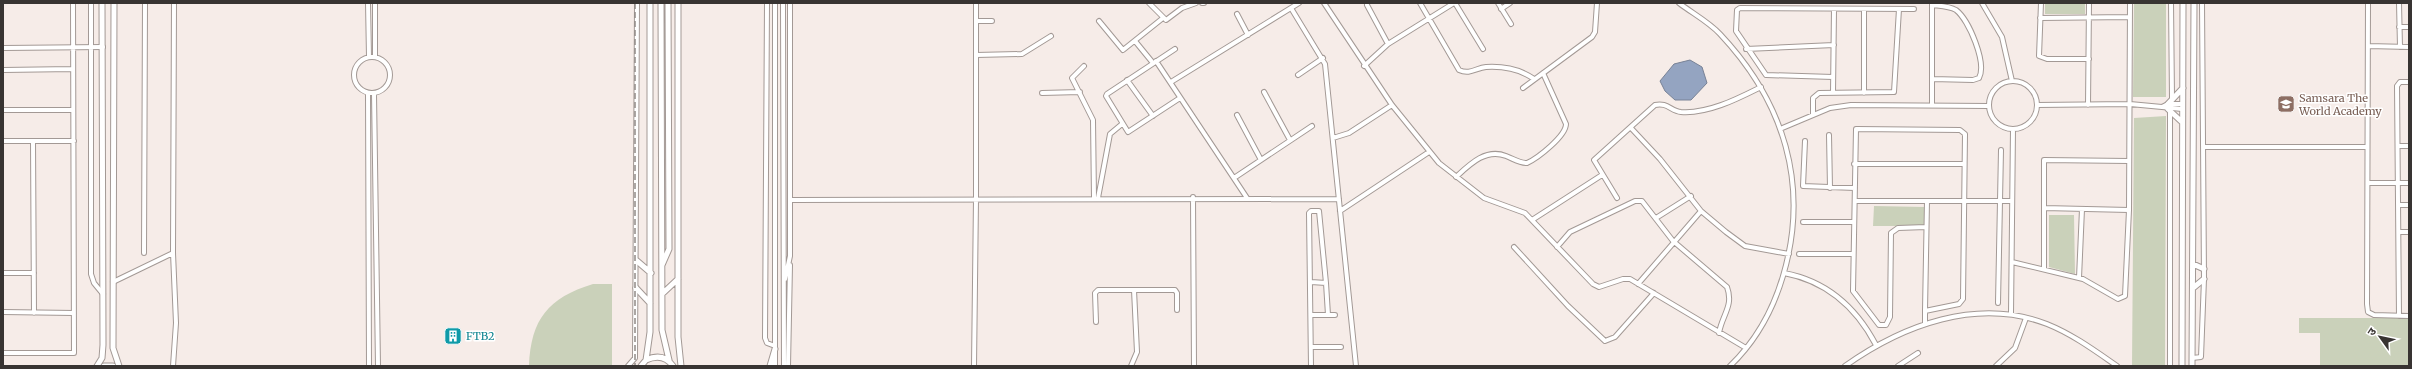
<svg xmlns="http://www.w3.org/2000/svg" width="2412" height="369" font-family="Merriweather,'Noto Sans Devanagari',serif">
<rect width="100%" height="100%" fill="#f6ece8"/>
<!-- green -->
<path fill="#cad1ba" d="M2045,3H2085V14H2045Z
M2134,3H2166V97H2133Z
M2166,116L2165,366H2132L2134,118Z
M1874,206L1925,207V226H1873Z
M2049,215H2074L2075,274L2049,267Z
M593,284H612V366H529C531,319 548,298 593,284Z
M2299,318H2409V366H2320V333H2299Z"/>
<!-- water -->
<path fill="#94a4c1" stroke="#788296" d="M1690,60L1702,67L1707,83L1691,100H1675L1665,91L1660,81L1674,64Z"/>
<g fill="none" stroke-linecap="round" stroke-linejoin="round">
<defs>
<path id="minor" d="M91,3V274L94,283L103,294
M368,3L369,57
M375,3V57
M767,3L765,338L767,343L775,346
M783,3L784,366
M1149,3L1166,20L1182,8L1196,3
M1202,3H1204
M1324,3L1392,105L1439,163L1484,198L1525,213L1593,284L1599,287L1623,279H1630L1746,348
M1420,3L1459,70C1470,75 1476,68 1486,67C1504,66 1520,69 1534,79
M1455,3L1483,49
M1498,3L1511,24
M1679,3C1692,13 1709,22 1720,34C1784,102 1810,185 1783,276C1773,310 1755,342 1730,366
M1932,3V105
M1982,3L2002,37L2012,81
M2041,3L2039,56L2047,59H2089
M2171,3L2172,98
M2368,3L2367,304L2368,312L2374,315L2409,316
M2399,3L2400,47
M1367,5L1388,44
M1932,5C1940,6 1949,6 1956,10C1969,20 1987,63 1979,78L1973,80L1932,79
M1291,8L1325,64L1356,366
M1501,9L1510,3
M1237,14L1248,35
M2040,18L2130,17
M976,21H992
M1099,21L1123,50L1163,18
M2399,27H2409
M1135,41L1153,63
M2368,46L2409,47
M3,48L103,47
M1175,49L1107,94L1106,96L1128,132L1180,98
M1746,49L1834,45
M976,55L1022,54L1051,36
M354 75a18 18 0 1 1 36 0a18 18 0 1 1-36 0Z
M1156,61L1247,198
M1084,66L1072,78L1093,120L1094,198
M1364,66L1388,44L1454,3
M3,70L73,69
M1298,75L1323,58
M1833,77L1766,75L1736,31L1737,10L1740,8L1914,9
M1127,80L1153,116
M1989 105a24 24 0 1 1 48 0a24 24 0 1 1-48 0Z
M1171,82L1299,3
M1523,88L1592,37L1595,32L1597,3
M1264,92L1290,140
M368,93L369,366
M1042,93L1080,92
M1833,93L1834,9
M1864,93V9
M374,94L378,366
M2037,105L2130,104L2162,107
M2088,105L2089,3
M2182,109L2162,107L2168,104H2182
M3,110H73
M1237,115L1261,160
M1813,115V98L1819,93L1894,92L1899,9
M1631,128L1660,159L1701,211L1726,232L1745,246L1789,254
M1780,129L1830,108L1851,105L1989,106
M1829,135L1830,188
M1333,138L1349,133L1392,105
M3,141H74
M33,141L34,313
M1805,141L1803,186L1855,188
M2399,146H2409
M2203,147H2367
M1854,164H1963
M1456,177C1470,164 1486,148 1506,156C1514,159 1519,163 1527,163C1538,158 1566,136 1566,124L1543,73
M1234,178L1312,126
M2368,183H2409
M1193,197L1194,366
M1098,198L1110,134L1122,124
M1617,198L1594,160L1655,105C1667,102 1671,111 1681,112C1708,114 1737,99 1761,87
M790,200L1339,199
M1855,201H2012
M2398,205H2409
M2044,208L2129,210
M1340,211L1429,152
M1656,218L1691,196
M1532,220L1602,175
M1803,222H1854
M1926,227L1898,228L1891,233L1890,317L1886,325H1879L1853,291L1856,129L1960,130L1965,134L1963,299L1959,304L1925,311L1927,201
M2399,232H2409
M1514,247L1568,306L1605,341L1615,337L1654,293
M1557,247L1570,232L1635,201H1642L1673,241L1727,287C1734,306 1722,315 1719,333
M144,253L145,3
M1799,254H1853
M2012,262L2083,279L2118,299L2125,296L2129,210L2130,3
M2044,269V160L2129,161
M3,273H34
M1784,273C1827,281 1856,307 1876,345
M2079,278L2082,209
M785,279L790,256V3
M113,282L173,253
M1311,282L1326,283L1319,211H1311L1309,213L1311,366
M1638,284L1701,211
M1998,303L2001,150
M3,312L74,313
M2011,314L2013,129
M1311,315H1328L1326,283
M1328,315H1335
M2399,316L2397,86L2400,82H2409
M1096,322L1095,293L1098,290H1175L1177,293V310
M1925,323V311
M1311,347H1341
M3,353H74L73,3
M2192,358L2201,357L2204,279L2202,3
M173,366L176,323L173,253L174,3
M628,366L635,358L637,3
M775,366V3
M788,366L790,265
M974,366L976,199V3
M1131,366L1137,352L1134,290
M1845,366C1903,325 1977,297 2047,324C2072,334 2094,350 2117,366
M1898,366L1918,353
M1996,366L2015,348L2026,318
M2170,366V111"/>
<path id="tertiary" d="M114,3L113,348L119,366
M661,3L662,330L669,360
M678,3V337L681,366
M2168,104L2183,88
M2168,109L2182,122
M637,261L651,273
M2193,264L2204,269
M662,265L669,249L668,3
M636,288L650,303
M2193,288L2204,279
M662,294L678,279
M646,360C657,355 666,356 673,366
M97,366L102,358L103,345L102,3
M104,366H113
M641,366L646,360L650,332V3
M770,366L775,349
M2182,366L2183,3
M2192,366L2194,3"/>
</defs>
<!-- minor casing -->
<use href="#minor" stroke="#a39995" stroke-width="6"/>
<!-- tertiary casing -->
<use href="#tertiary" stroke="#a39995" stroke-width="7"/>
<!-- minor -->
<use href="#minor" stroke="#fff" stroke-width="4"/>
<!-- tertiary -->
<use href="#tertiary" stroke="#fff" stroke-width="5"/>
<!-- rail -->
<path stroke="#918a87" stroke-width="1.5" stroke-dasharray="6 3" stroke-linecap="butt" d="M635,3V366"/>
</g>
<!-- icons -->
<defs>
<symbol id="school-square" viewBox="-11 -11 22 22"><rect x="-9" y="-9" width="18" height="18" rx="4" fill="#8d6e63" stroke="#fff"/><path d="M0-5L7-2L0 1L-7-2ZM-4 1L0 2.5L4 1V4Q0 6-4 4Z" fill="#fff"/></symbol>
<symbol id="building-square" viewBox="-11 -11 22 22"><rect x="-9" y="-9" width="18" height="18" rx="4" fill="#0f9aa8" stroke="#fff"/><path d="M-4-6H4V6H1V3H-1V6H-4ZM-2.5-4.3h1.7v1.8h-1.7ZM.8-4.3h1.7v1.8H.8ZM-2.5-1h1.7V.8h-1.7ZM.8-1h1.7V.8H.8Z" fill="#fff"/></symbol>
</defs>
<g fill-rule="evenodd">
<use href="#school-square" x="2276" y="94" width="20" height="20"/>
<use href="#building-square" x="443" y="326" width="20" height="20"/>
</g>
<g text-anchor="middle" stroke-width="3" stroke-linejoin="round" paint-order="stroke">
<!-- education labels -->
<g font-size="11" fill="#785e54" stroke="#fff" text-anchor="start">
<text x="2299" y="102">Samsara The<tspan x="2299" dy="13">World Academy</tspan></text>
</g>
<!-- culture labels -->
<g font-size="11" fill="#0d838f" stroke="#fff" text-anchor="start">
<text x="466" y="340">FTB2</text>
</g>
</g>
<!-- border -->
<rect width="2412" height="369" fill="none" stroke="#383432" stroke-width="8"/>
<!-- north arrow -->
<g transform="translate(2380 337) rotate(303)" stroke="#ffffff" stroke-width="3" paint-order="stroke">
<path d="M0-3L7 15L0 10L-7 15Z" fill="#383432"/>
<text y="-6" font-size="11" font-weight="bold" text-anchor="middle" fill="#383432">उ</text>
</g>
</svg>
